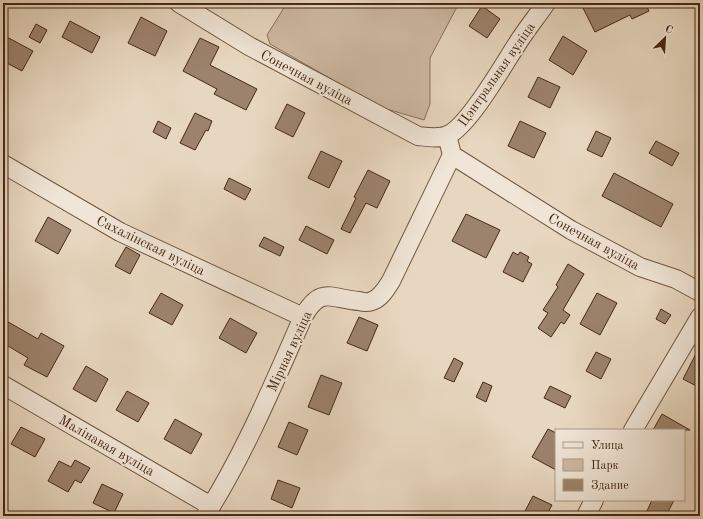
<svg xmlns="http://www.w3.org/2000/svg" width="703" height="519" font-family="'Old Standard TT',serif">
<rect width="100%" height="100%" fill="#e8d7c0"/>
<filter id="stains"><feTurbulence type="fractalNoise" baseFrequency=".005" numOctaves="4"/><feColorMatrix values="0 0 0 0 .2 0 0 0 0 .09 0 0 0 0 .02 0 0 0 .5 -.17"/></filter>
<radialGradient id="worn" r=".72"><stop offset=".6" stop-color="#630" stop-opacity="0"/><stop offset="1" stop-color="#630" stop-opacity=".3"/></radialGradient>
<!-- green -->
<path fill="#cdb9a3" stroke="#8b705b" d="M287,3H459L430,58V104L424,120L380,107L270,44L267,35Z"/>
<!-- building -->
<path fill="#9c836d" stroke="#492813" d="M593,3H645L649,11L632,19L630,15L595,32L583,8Z
M482,6L500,19L487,38L469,26Z
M141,17L167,31L155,56L128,43Z
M70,21L100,37L92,53L62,37Z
M36,24L47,30L40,43L29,37Z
M3,35L33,51L22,71L3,61Z
M563,36L587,51L573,75L549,60Z
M200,38L219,47L210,65L257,89L246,110L214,94L217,89L183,71Z
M538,77L560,87L550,108L528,97Z
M287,104L305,113L293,137L275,128Z
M195,113L212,121L208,131L206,130L195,150L180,143Z
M158,121L171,128L166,139L153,132Z
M520,121L546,133L534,158L508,146Z
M596,131L611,138L602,157L587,150Z
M656,141L679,153L672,166L649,153Z
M321,151L342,161L329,188L308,178Z
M368,170L390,181L377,208L366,203L350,233L341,229L356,198L354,197Z
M614,173L673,204L661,227L602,196Z
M229,178L251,189L245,200L224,189Z
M466,214L500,230L486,258L452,241Z
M48,217L71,230L58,254L35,241Z
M306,226L334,240L327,254L299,240Z
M264,237L284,247L280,256L259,246Z
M126,247L140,255L130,274L115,266Z
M513,252L518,255L520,252L529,257L527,261L532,264L523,282L503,272Z
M568,264L584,274L563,310L570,315L564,324L561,322L551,337L538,328L548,313L543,310L558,287L556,285Z
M161,293L183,305L172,325L149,313Z
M597,293L617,303L600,335L580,324Z
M661,309L671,315L665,324L656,319Z
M359,317L378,325L367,351L347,343Z
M230,318L257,333L246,353L219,338Z
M3,319L38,339L41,333L64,346L47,377L24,365L28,358L3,343Z
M700,346V388L683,379Z
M596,352L611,359L601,379L586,371Z
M454,358L463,363L454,382L444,378Z
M86,366L108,379L96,402L73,389Z
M321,375L342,383L329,415L308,407Z
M483,382L492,386L486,402L476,397Z
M550,386L571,396L565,408L544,398Z
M127,391L149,403L138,422L116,410Z
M662,414L690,430H653Z
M175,419L202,434L191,454L164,439Z
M289,422L308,430L297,455L278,447Z
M21,427L45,439L35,457L11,444Z
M548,429L556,433V470L532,457Z
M75,460L90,468L81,483L75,480L68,492L48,481L59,461L71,467Z
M278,480L300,488L292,508L271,499Z
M102,484L123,494L114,513L93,503Z
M533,496L552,505L546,516H531L524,513Z
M652,500H674L666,516H656L647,511Z"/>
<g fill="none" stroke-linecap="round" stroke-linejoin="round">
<defs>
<path id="minor" d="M179,3L249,46L418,136C428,137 439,139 448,135C470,125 506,60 521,38C529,26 538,15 546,3
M452,155L571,230L640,267L676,279L700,292
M3,164L120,232L303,317
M3,385L211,506
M633,430L700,317
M205,516C245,453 273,385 303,317C321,285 331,299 359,301C363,302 368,303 372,301C381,298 386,289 391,281L452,155L447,135
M586,516L594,500"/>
</defs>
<!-- minor casing -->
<use href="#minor" stroke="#71543e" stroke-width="20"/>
<!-- minor -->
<use href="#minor" stroke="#f0e5d6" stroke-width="18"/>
</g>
<g text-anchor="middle" stroke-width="4" stroke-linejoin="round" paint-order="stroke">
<!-- street labels -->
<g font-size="14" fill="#492813" stroke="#f0e5d6">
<text transform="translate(496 74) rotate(-55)" y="5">Цэнтральная вуліца</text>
<text transform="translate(307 77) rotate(28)" y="5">Сонечная вуліца</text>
<text transform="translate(594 241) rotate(29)" y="5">Сонечная вуліца</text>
<text transform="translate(151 245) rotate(26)" y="5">Сахалінская вуліца</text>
<text transform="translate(289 351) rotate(-65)" y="5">Мірная вуліца</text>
<text transform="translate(107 445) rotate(30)" y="5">Малінавая вуліца</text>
</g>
</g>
<!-- margin -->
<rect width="703" height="519" fill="none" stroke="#e8d7c0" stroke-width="16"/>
<rect x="4" y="4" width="695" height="511" fill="none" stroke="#492813" stroke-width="2"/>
<rect x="8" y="8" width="687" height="503" fill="none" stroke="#492813"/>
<!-- legend -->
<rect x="555" y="429" width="130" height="72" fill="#f0e5d6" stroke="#ad9988"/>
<rect x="563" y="442" width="20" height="6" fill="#f0e5d6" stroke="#ad9988"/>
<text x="591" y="449" font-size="12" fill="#492813">Улица</text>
<rect x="563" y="459" width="20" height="12" fill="#cdb9a3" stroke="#ad9988"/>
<text x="591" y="469" font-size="12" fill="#492813">Парк</text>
<rect x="563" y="479" width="20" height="12" fill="#9c836d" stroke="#ad9988"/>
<text x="591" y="489" font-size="12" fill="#492813">Здание</text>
<!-- north arrow -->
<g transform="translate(665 38) rotate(25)" stroke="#f0e5d6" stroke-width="3" paint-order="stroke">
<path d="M0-3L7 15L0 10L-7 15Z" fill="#492813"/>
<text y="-6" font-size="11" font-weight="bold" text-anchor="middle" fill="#492813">С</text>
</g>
<rect width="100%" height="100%" filter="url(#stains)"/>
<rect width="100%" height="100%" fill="url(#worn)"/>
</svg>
